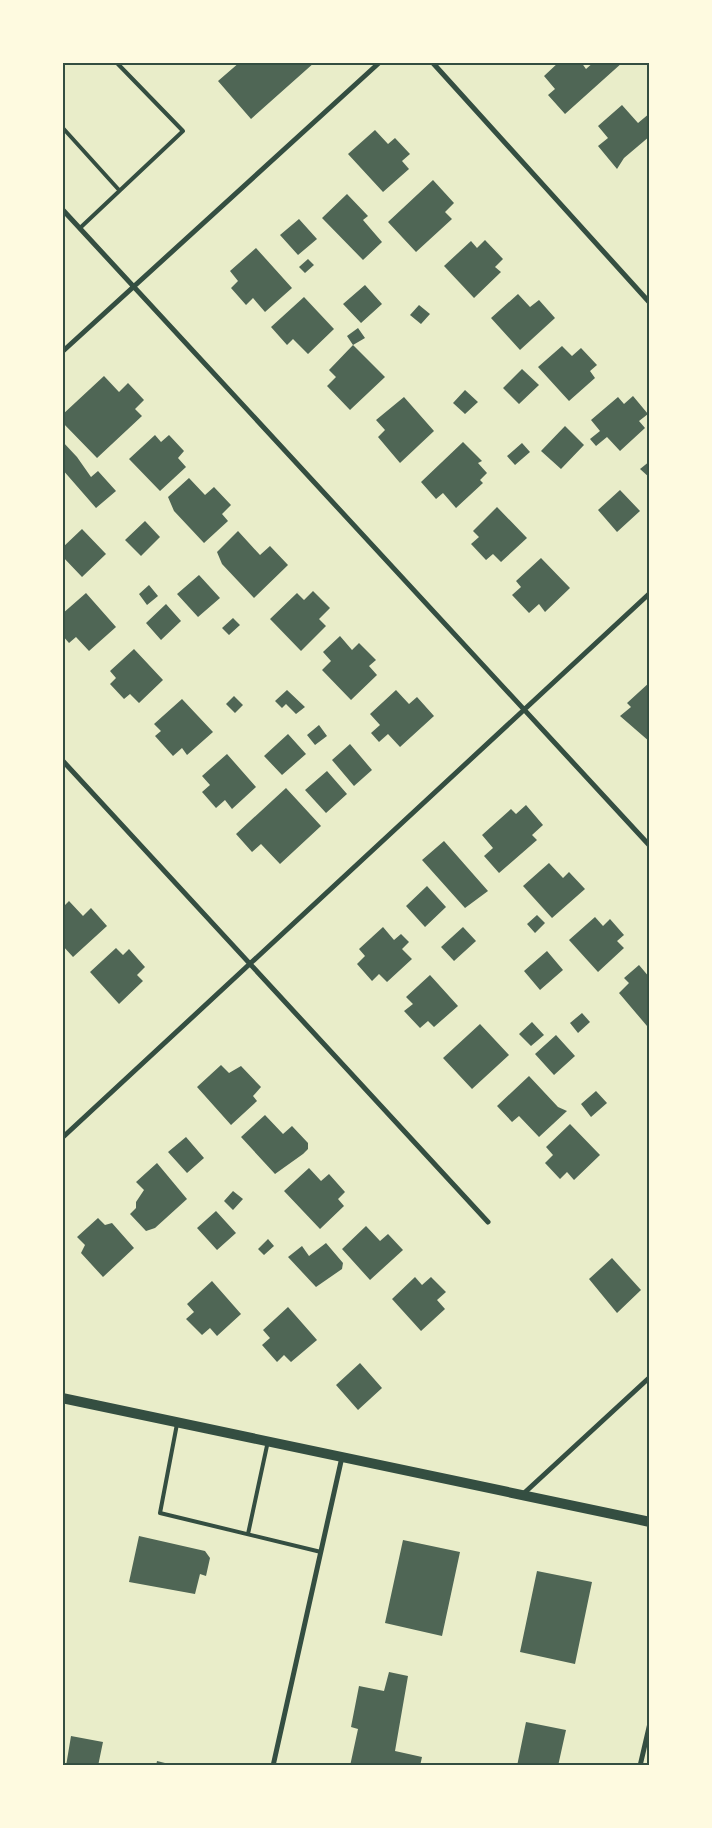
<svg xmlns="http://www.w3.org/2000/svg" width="712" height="1828" font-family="Overpass,sans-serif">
<rect width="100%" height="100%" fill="#e9edc9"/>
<!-- building -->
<path fill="#4f6655" d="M240,62H315L251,119L218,81Z
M559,62H581L586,69L594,62H623L565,114L548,95L555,89L544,76Z
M622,105L638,123L650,113V136L624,158L617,169L598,146L608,138L598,126Z
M375,130L388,144L395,138L410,154L402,161L409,169L383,192L348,154Z
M433,180L454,203L445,212L452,219L416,252L388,222Z
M347,194L368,216L363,220L382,242L363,260L322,218Z
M299,219L317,239L298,255L280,235Z
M485,240L503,259L495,267L501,272L474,298L444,266L471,241L477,248Z
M256,248L292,288L265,312L253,298L246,305L231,288L238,281L230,271Z
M308,259L314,265L305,273L299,267Z
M365,285L382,304L361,323L343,304Z
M518,294L530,307L539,300L555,318L520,350L491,318Z
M304,297L334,329L308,354L293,339L287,345L271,327Z
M419,305L430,314L421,324L410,315Z
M358,328L365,338L353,345L385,377L350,410L327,386L336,377L329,370L353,345L347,336Z
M562,346L572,356L581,348L597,365L590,371L595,378L569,401L538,367Z
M522,369L539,385L519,404L503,388Z
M104,376L119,392L128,383L144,400L135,409L142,416L97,458L62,422V415Z
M465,390L478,402L465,414L453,403Z
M633,396L648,414L639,421L645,428L620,451L607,437L596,446L590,439L600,431L591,420L618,397L624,404Z
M404,397L434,431L400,463L378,437L385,430L376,420Z
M565,426L584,445L561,469L541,451Z
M155,435L161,442L169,435L184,451L178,458L186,467L160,491L129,459Z
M62,441L77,457L91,477L98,471L116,491L96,508L62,469Z
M463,442L482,461L478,463L487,473L480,480L483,483L456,508L443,493L436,499L421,482Z
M522,443L530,452L515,465L507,456Z
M650,461V478L640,469Z
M189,478L205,495L214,487L231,505L222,514L228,521L204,543L174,511L168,497Z
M620,490L640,511L617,532L598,510Z
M497,507L527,538L501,562L493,554L486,560L471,544L479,537L473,531Z
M145,521L160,537L141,556L125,540Z
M82,529L106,554L82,577L62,556V548Z
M238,531L260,555L270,546L288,565L254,598L222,564L217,552Z
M541,558L570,588L545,612L539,604L529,613L512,595L521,587L516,581Z
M199,575L220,598L198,617L177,594Z
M149,585L158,596L147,605L139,594Z
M313,591L330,608L319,619L326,626L301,651L270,619L297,593L304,600Z
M86,593L116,627L89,651L76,637L69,643L62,635V614Z
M166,604L181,621L161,640L146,623Z
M233,618L240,625L229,635L222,628Z
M340,636L352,650L359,643L376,660L369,666L377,675L351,700L322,670L331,661L323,652Z
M134,649L163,680L139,703L130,694L124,699L110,684L116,678L110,671Z
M650,682V742L620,716L631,707L627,703Z
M287,690L305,707L296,714L286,704L282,708L275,701Z
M396,690L409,704L417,697L434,716L400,747L388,734L379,742L371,733L380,725L370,714Z
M234,696L243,705L235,713L226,704Z
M182,699L213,732L187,755L182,748L173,756L155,736L161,731L154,724Z
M319,725L327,736L315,745L307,735Z
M288,734L306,754L282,775L264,756Z
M350,744L372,770L354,786L332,760Z
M227,754L256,787L232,809L225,800L216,808L202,792L210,785L202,776Z
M327,771L347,794L326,813L305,790Z
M286,788L321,826L280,864L261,844L252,852L236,834Z
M526,805L543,825L532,835L537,840L499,873L484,856L493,848L482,835L511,809L516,814Z
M444,841L488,891L465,908L422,860Z
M549,863L563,878L569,872L585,889L552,918L523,886Z
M427,886L446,907L425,927L406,906Z
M69,901L83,916L91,908L107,926L73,957L62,945V908Z
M537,915L545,923L535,933L527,924Z
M595,917L603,926L610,919L624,935L617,941L624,948L598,972L569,940Z
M383,927L394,940L401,934L409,942L402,949L412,959L387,982L379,974L372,981L357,964L365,956L359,949Z
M463,927L476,941L454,961L441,947Z
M116,948L123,955L129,949L145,967L137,975L143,981L119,1004L90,972Z
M547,951L563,970L540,990L524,971Z
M639,965L650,978V1024L647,1026L619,993L629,983L624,978Z
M430,975L458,1006L434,1027L428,1021L420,1028L404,1011L413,1004L406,997Z
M582,1013L590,1022L578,1033L570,1023Z
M532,1022L544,1035L531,1046L519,1034Z
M480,1024L509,1055L472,1089L443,1058Z
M556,1035L575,1056L554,1075L535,1054Z
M221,1065L229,1073L241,1066L261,1087L253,1096L257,1101L231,1125L197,1087Z
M529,1076L558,1107L567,1111L539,1137L519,1116L512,1122L497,1106Z
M596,1091L607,1103L591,1117L581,1104Z
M265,1115L283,1134L292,1126L308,1143V1149L303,1154L275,1174L241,1137Z
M570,1124L600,1155L574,1180L567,1172L560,1179L545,1163L553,1155L546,1147Z
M186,1137L204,1158L187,1173L168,1152Z
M157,1163L187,1199L155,1228L146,1231L130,1214L136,1208V1202L144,1190L136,1182Z
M309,1168L321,1181L329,1174L345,1192L338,1199L344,1206L320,1229L284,1191Z
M233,1191L243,1199L233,1210L224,1201Z
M216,1211L236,1233L217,1250L197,1228Z
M98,1218L105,1225L112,1223L134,1248L103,1277L81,1253L85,1245L77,1237Z
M366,1226L380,1241L388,1234L403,1250L370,1280L342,1249Z
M268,1239L274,1246L264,1255L258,1249Z
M326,1243L343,1263L342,1269L316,1287L288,1257L302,1246L309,1256Z
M612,1258L641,1290L617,1313L589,1279Z
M415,1277L422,1285L431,1277L446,1292L437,1300L445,1309L421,1331L392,1299Z
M212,1281L241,1314L217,1336L210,1328L202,1335L186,1319L194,1312L187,1304Z
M288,1307L317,1340L291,1362L284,1355L277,1362L262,1345L270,1338L263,1330Z
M360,1363L382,1388L358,1410L336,1385Z
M139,1536L205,1551L210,1558L206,1576L200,1574L195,1594L129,1582Z
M403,1540L460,1552L442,1636L385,1623Z
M537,1571L592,1582L575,1664L520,1652Z
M389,1672L408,1676L395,1751L422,1757L420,1766H350L358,1729L351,1727L359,1686L384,1691Z
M526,1722L566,1730L558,1766H517Z
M71,1736L103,1742L98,1766H66Z
M157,1761L173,1765V1766H156Z"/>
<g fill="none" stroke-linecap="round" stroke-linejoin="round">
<!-- service -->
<path stroke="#344e41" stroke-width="4" d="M62,127L119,190
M80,228L183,131L116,62
M177,1424L160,1513L321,1552
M248,1534L268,1441"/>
<!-- minor -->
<path stroke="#344e41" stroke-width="5" d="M432,62L650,303
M62,209L650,846
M62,352L380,62
M62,760L488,1222
M62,1138L650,593
M522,1495L650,1377
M273,1766L342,1457
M640,1766L650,1723"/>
<!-- secondary -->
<path stroke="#344e41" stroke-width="10" d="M62,1398L650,1522"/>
</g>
<!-- border -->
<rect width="712" height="1828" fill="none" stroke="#fefae0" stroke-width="128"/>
<rect x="64" y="64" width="584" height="1700" fill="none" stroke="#344e41" stroke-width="2"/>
</svg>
